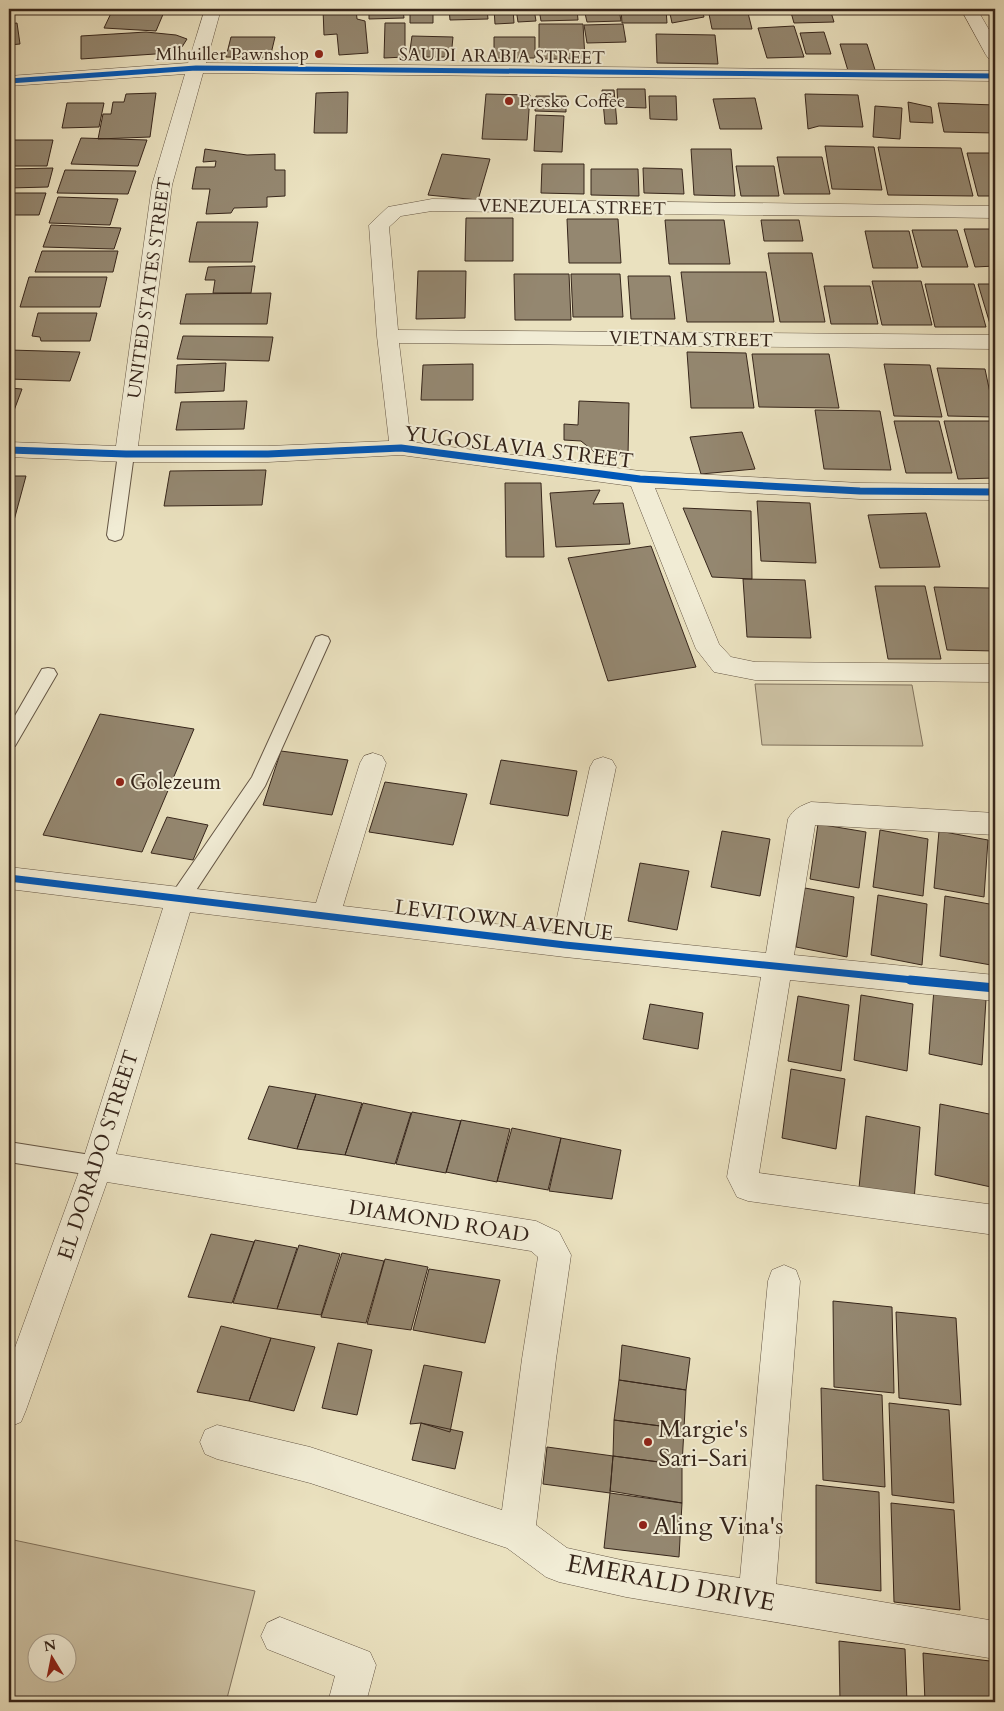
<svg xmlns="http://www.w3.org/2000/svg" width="1004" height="1711" font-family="Cardo,serif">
<rect width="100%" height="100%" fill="#eae1bf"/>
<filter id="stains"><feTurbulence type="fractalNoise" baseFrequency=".004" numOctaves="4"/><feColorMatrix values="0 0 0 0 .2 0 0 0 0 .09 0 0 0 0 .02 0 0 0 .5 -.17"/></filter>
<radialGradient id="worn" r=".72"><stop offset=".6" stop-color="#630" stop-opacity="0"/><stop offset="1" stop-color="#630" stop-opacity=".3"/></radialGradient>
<!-- green -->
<path fill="#ccc1a3" stroke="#82745f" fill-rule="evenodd" d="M755,684L912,685L923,746L762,745Z
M9,1539L255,1591L226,1702H9ZM38,1644H68V1674H38Z"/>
<!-- building -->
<path fill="#948770" stroke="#37261b" d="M113,9L164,12L156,31L104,28Z
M284,9H319L318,11L284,10Z
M323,9H356L357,19L365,21L368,53L339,55L337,34L324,35Z
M369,9H403L404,18L369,19Z
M410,9H433V23H410Z
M449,9H487L488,19L450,20Z
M494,9H513L514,23L495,24Z
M516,9H534L536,21L518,22Z
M539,9H577L578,20L541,21Z
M584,9H619L621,21L587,22Z
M621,9H666L667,23H622Z
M669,9H702L704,17L672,23Z
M708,9H747L752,29H712Z
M790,9H830L834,22L794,23Z
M17,23L20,44L9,45V24Z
M385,23H405V57L384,58Z
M539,24H583L585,59H539Z
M623,24L626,42L587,43L584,25Z
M794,26L804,57L767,58L758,28Z
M146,32L176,35L187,39L182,47L170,53L81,59V36Z
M824,32L831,54H806L800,33Z
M656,34L715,35L718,64L657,63Z
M412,36L453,37L451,57H409Z
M231,37H275L270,58L226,57Z
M494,37H535V58H494Z
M840,44H867L876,73L849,74Z
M617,89H645L646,108L618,107Z
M602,90H614L617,124H605Z
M348,92L347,133H314L316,93Z
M156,93L150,137L98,139L103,114H111L113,102H124L126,94Z
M486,94L530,95L527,140L482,139Z
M805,94L858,95L863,127L819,126L808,129Z
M536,96H566V112L535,111Z
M649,96H676L677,120L650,119Z
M755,98L762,129H720L713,99Z
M908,102L931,107L933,123L910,122Z
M67,103H104L99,127L62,128Z
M938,103L995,105V133L944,132Z
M875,106L902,108L900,139L873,137Z
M536,115L564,116L562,152L534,151Z
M81,138L147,140L138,166L71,164Z
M9,140H53L47,166H9Z
M825,146L874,147L882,190L832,189Z
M878,147L961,148L973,196L888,195Z
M205,149L247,155L275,154V170H285V196L267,197V207L234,208L231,213L206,214L210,189H192L196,167H215L216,161L203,162Z
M691,149H731L735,196L694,195Z
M967,153H995V196H978Z
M442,154L490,159L478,200L428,195Z
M777,157H822L830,194H784Z
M542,164H584V194L541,193Z
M736,166H774L779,196H741Z
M53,168L48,187L9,188V169Z
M643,168L682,169L684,194L644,193Z
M591,169H638L639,196L591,195Z
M65,170L136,171L128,194L57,193Z
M9,193H46L39,215H9Z
M58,197L118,199L110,225L49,223Z
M466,218H513V261H465Z
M567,219H618L621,263H569Z
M665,220H724L730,264H669Z
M761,220H799L803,241H764Z
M197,222H258L252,262H189Z
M51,225L121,228L114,249L43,247Z
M964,229H995V266L975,267Z
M912,230H957L968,267H922Z
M865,231H909L918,268H873Z
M42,251H118L113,272H35Z
M768,253H812L825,322H780Z
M255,266L251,293H213L215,280H205L208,267Z
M418,271H466L465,318L416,319Z
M681,272H766L774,322H687Z
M514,274H569L571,320H515Z
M571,274H620L623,317H573Z
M628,276H670L675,319H631Z
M29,277H107L100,307H20Z
M872,281H921L932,325H882Z
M925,284H974L986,327H935Z
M978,284H995V324H990Z
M824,286H870L878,324H831Z
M271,293L267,324H180L186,294Z
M38,313H97L90,341H41L40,337L32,336Z
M183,336L273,337L269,361L177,359Z
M9,350L80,352L70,381L9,379Z
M687,352L746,353L754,408H691Z
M752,354H829L839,408L759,407Z
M226,363L224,391L175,393L177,365Z
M473,364V400H421L423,365Z
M884,364L930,365L942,417L894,416Z
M937,368L985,369L995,417L948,416Z
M9,388L22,389L9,424Z
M247,401L244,429L176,430L181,402Z
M579,401L629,403L628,456L598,455L581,441L564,440V424L578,425Z
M815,410L880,411L891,470L824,469Z
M894,421H939L952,473H906Z
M944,421H991L995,435V478L958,479Z
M742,432L755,469L701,474L690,437Z
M266,470L262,505L164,506L170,471Z
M9,476H26L9,539Z
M505,483H541L544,557H506Z
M600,490L593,504L623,503L630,544L556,547L550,493Z
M757,501L810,503L816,563L761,561Z
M683,508L751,511L752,579L712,577Z
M926,513L940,567L880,568L868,515Z
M651,546L696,667L608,681L568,558Z
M743,579L805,580L811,638L747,637Z
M875,586H925L941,659H888Z
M934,587L990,588L995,612V651L947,650Z
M100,714L194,729L142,852L43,835Z
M281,751L348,760L332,815L263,805Z
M501,760L577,771L568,816L490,804Z
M385,782L467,794L453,845L369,832Z
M167,817L208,825L193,860L151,853Z
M818,824L866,832L859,888L810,879Z
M880,830L928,839L923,896L873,887Z
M722,831L770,839L760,896L711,887Z
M939,831L988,840L984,897L934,888Z
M640,863L689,871L677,930L628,921Z
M805,888L854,897L847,957L796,947Z
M878,895L927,904L922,965L871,955Z
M945,896L995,905L991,965L940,956Z
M934,989L986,999L982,1065L929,1054Z
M861,995L913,1004L907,1071L854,1060Z
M798,996L849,1005L841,1071L788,1061Z
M650,1004L703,1013L698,1049L643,1039Z
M791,1069L845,1079L836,1149L782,1138Z
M269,1086L316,1094L297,1149L248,1139Z
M316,1094L362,1103L345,1155L297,1149Z
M363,1103L411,1113L395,1164L345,1155Z
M940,1104L994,1115L991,1187L935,1175Z
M412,1112L461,1121L446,1173L396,1164Z
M866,1116L920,1127L914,1200L859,1188Z
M461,1120L510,1129L497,1182L446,1172Z
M512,1128L561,1138L548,1190L497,1181Z
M561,1138L621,1150L612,1199L549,1191Z
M211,1234L254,1242L232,1303L188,1297Z
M255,1240L297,1248L277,1309L233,1303Z
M299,1245L340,1254L321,1315L277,1309Z
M342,1253L384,1261L366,1323L321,1317Z
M385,1259L428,1267L411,1330L367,1324Z
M429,1269L500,1280L485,1343L413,1330Z
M833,1301L892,1307L894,1393L834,1387Z
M896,1312L956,1318L961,1405L899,1398Z
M221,1326L271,1338L249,1401L197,1392Z
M271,1338L315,1347L294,1411L249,1401Z
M338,1343L372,1350L357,1415L322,1408Z
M622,1345L690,1358L686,1390L619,1380Z
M424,1365L462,1372L450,1432L421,1423L410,1424Z
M619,1380L686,1390L684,1429L614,1420Z
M821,1388L882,1395L885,1487L823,1480Z
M889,1403L949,1410L954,1503L892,1495Z
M614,1420L684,1429L682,1465L613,1456Z
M421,1423L463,1432L455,1469L412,1460Z
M547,1447L613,1456L610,1493L543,1484Z
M613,1456L682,1465V1503L610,1491Z
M816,1485L879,1492L881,1591L816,1583Z
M610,1493L682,1503L679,1557L604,1548Z
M891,1503L954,1510L960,1610L894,1602Z
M839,1641L905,1649L907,1702H840Z
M923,1653L990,1661L993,1702H925Z"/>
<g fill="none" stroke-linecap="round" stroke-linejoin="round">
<defs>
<path id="service" d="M126,449L131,450L134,454L123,535L121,539L115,541L109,539L107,535L118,454L121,450Z
M322,635L328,637L330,641L265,786L187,904L180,906L173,904L170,898L173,892L252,777L314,641L316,637Z
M48,668L54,669L57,674L15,746L9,748V726L42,669Z
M9,1142L97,1156L105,1159L108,1166L105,1173L97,1176L9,1162Z"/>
<path id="minor" d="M205,9H221L206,63L995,71V81L203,73L172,185L138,446H268L389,441L377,336L369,225L388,207L432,199L995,206V218L432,211L401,216L389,227L398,330L995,335V349L399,343L411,442L640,471L860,483L995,484V500L860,499L655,488L719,644L731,657L755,662L995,664V682L755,680L714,672L696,649L631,486L401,455L268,462H126L9,457V442L116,446L152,185L185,74L9,86V76L188,63Z
M961,9H977L995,40V60L989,59L986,55Z
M373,753L382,756L386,763L343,906L554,931L590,767L594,760L603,757L612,760L616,767L581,934L766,953L788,819C794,809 800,806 811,802L995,813V835L815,825L794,955L995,975V1001L790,980L759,1173L995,1205V1235L748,1201L737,1197L727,1177L761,977L565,957L190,912L116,1154L536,1221L559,1232L571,1255L556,1359L536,1525L567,1548L626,1561L740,1578L768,1281L772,1270L784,1265L796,1270L800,1281L776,1584L995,1621V1659L626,1597L559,1582L546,1577L507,1548L310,1483L217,1459L205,1454L200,1442L205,1430L217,1425L310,1447L502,1510L522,1359L538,1257L531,1251L107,1182L26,1410L21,1422L9,1427V1364L81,1166L163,908L9,889V867L316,903L360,763L364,756Z
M280,1617L370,1652L376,1665L366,1702H328L335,1676L267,1649L261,1636L267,1623Z"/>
</defs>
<!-- service casing -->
<use href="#service" stroke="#645544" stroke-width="2"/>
<!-- minor casing -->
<use href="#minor" stroke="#645544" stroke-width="1"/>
<!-- service -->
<use href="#service" fill="#f1ecd5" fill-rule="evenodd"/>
<!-- minor -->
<use href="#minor" fill="#f1ecd5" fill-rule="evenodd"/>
<defs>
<path id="cycleway-far2" d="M9,81L196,68L995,76"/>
<path id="cycleway-far1" d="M9,450L126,454H268L401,448L640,479L860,491L995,492
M9,878L565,945L923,981"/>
<path id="cycleway" d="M910,980L995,988"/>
</defs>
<!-- cycleway-far2 casing -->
<use href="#cycleway-far2" stroke="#f1ecd5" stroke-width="8"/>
<!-- cycleway-far1 casing -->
<use href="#cycleway-far1" stroke="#f1ecd5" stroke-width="10"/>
<!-- cycleway casing -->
<use href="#cycleway" stroke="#f1ecd5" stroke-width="12"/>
<!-- cycleway-far2 -->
<use href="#cycleway-far2" stroke="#0057b8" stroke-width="5"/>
<!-- cycleway-far1 -->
<use href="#cycleway-far1" stroke="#0057b8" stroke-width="7"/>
<!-- cycleway -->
<use href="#cycleway" stroke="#0057b8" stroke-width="9"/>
</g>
<!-- markers -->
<g fill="#8f2418" stroke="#f1ecd5" stroke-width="2">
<circle cx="319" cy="54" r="5"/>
<circle cx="509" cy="101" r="5"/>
<circle cx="120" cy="782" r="5"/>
<circle cx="648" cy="1442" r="5"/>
<circle cx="643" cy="1525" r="5"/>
</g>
<g text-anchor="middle" stroke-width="4" stroke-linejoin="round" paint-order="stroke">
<!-- far-poi labels -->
<g font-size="18" fill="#37261b" stroke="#f1ecd5" text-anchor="end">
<text x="309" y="60">Mlhuiller Pawnshop</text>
<text x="519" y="107" text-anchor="start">Presko Coffee</text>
</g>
<!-- far-street labels -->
<g font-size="18" fill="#37261b" stroke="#f1ecd5">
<text transform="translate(502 56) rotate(1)" y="6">SAUDI ARABIA STREET</text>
<text transform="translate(572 207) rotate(1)" y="6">VENEZUELA STREET</text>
<text transform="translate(149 288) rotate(-82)" y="6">UNITED STATES STREET</text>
<text transform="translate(691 339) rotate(1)" y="6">VIETNAM STREET</text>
</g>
<!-- street labels -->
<g font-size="21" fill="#37261b" stroke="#f1ecd5">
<text transform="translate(519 447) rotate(7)" y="7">YUGOSLAVIA STREET</text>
<text transform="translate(504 920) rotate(7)" y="7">LEVITOWN AVENUE</text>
<text transform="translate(98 1155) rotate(-72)" y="7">EL DORADO STREET</text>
<text transform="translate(439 1221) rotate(9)" y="7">DIAMOND ROAD</text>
</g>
<!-- poi labels -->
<g font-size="21" fill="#37261b" stroke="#f1ecd5" text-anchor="start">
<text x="130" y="789">Golezeum</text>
</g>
<!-- near-poi labels -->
<g font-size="25" fill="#37261b" stroke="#f1ecd5" text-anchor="start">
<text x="658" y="1437">Margie's<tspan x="658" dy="29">Sari-Sari</tspan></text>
<text x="653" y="1534">Aling Vina's</text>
</g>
<!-- near-street labels -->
<g font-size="25" fill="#37261b" stroke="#f1ecd5">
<text transform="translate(671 1582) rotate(11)" y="9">EMERALD DRIVE</text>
</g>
</g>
<!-- margin -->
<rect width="1004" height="1711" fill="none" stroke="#eae1bf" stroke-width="30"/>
<rect x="10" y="10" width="984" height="1691" fill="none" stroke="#37261b" stroke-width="2.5"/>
<rect x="15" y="15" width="974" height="1681" fill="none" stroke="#37261b"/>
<!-- north arrow -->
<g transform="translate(52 1658) rotate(350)"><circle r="24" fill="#f1ecd5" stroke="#a79d8b"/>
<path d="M0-4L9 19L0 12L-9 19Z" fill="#8f2418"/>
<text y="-8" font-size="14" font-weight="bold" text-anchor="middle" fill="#37261b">N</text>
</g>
<rect width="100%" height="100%" filter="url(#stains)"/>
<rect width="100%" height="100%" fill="url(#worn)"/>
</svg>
